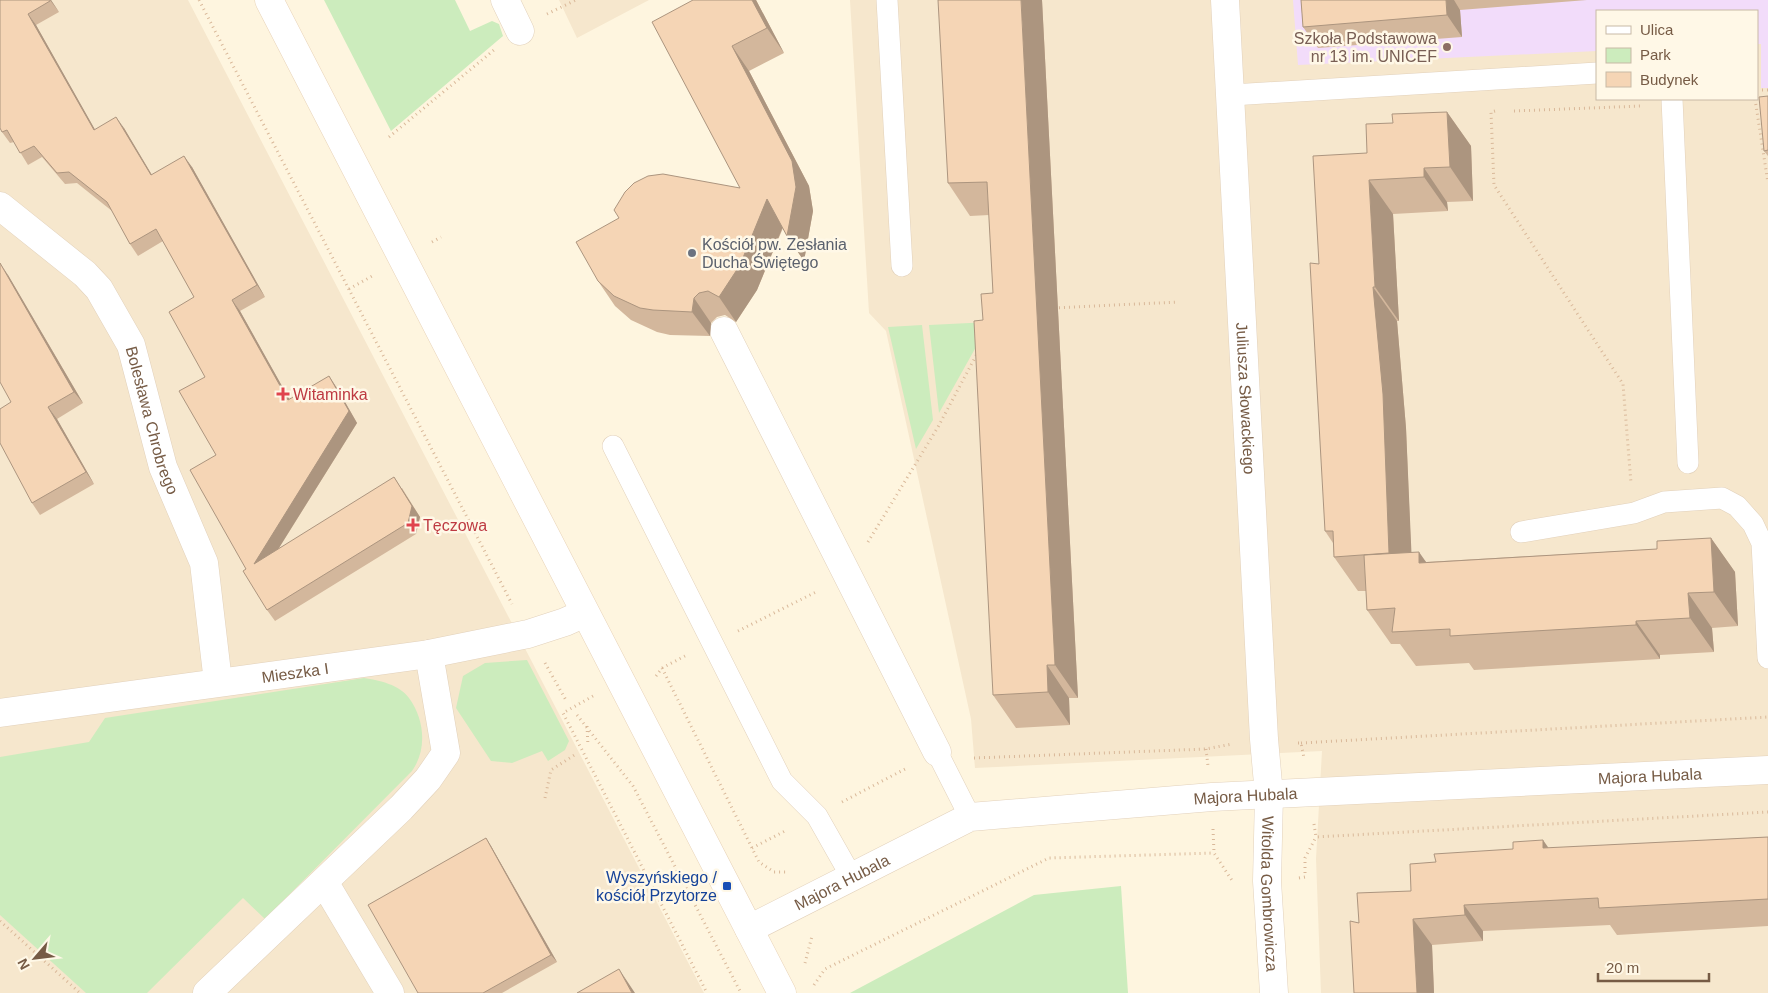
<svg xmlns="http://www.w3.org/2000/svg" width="1768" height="993" font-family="Helvetica,sans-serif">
<rect width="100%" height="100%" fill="#fef5df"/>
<!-- residential -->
<path fill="#f6e7cd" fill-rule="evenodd" d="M0,0H188L704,993H0Z
M559,0H649L577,38Z
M850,0H1768V993H1321L1316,859L1322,751L975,768L971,719L886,331L869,313ZM1597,11H1757V99H1597Z"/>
<!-- education -->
<path fill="#f2dcfa" d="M1293,0H1768V88H1761V44H1757V11H1597V51L1298,65Z"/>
<!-- green -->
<path fill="#ccecbd" d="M324,0H455L470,31L492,21L499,24L503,36L391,131Z
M990,322L939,413L929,325Z
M922,325L933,420L916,449L888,327Z
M527,660L569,741L565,750L548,761L542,751L512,763L491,761L456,708L463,676L485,663Z
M364,678C379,680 400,685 409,698C425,720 427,750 412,771L265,919L243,898L147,993H86L0,915V757L89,742L105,718Z
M1121,886L1128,993H850L1034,895Z"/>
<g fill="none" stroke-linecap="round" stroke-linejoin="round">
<defs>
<path id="lane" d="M887,0L902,266
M1232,95L1597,73
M1672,99L1688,463
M613,446L782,781L817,816L851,876
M1521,532L1634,513L1664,502L1722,498L1737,506L1753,524L1762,543L1768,658
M937,752L970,817"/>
<g id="street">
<path d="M505,0L520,31"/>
<path id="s1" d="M1225,0L1264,739L1269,795L1267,881L1274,993"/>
<path id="s2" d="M0,206L85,274L99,289L131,345L163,467L204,563L218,682"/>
<path d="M724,331L937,752"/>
<path id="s3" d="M0,713L429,654L528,634L565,622L585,613"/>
<path d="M324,882L390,993"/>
<path id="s4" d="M749,929L970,817L1212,797L1768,770"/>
<path d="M207,993L401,808L428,779L446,753L429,654"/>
</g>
<path id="secondary" d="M269,0L782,993"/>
</defs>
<!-- lane casing -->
<use href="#lane" stroke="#e2d1bb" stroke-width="22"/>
<!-- street casing -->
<use href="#street" stroke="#e2d1bb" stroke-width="29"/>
<!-- secondary casing -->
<use href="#secondary" stroke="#e8d3b8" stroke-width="29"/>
<!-- path -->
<path stroke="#d9b899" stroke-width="3" stroke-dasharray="1 4" stroke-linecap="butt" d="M199,0L512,604
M547,14L576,0
M1757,90H1768
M1755,99L1768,183
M1495,111L1491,112L1494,185L1623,384L1631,483
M1514,111L1642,106
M389,137L494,50
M432,242L441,237
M349,289L374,275
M1054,308L1178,302
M868,542L938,427L978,352
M738,631L818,591
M545,663L567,702
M662,668L759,862L774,872H786
M656,676L662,668L685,656
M593,696L563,713L707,993
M577,715L633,786L741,993
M587,726L588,746
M1298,743H1301L1304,758
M1301,743L1768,717
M1206,749L1208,766
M974,758L1206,749L1232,744
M545,798L551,770L576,754
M842,802L907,768
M1314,824L1316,837L1768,812
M1213,829L1214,853L1233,882
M752,848L787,830
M1299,878L1305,877V858L1316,837
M0,921L80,993
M805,963L812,936
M814,985L825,969L1049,858L1214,853"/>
<!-- lane -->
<use href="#lane" stroke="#fff" stroke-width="21"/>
<!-- street -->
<use href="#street" stroke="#fff" stroke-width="28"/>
<!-- secondary -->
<use href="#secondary" stroke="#fff" stroke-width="28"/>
</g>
<!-- wall -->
<path fill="#d3b79c" d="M0,0H51L59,12L36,25L95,130L124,128L152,175L192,167L265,297L240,311L289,399L337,388L357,423L279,548L402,488L420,517L416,534L275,621L267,610L246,569L216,455L194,297L163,241L138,256L130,244L112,211L77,183L65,184L42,157L28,165L14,142L10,143L2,132Z
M693,0H756L784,53L749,71L809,186L813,211L804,261L787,236L783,228L757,290L736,322L725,315L717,317L711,323L710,336L670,335L657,332L631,320L615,306L598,281L740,188Z
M1042,0L1078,698H1069L1070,725L1016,728L993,695V293L989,215L970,216L948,183Z
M1301,0H1587L1460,10L1462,37L1318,48L1303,27Z
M1768,96V156L1764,151Z
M1447,112L1471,146L1473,201L1447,202L1448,211L1393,214L1399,321H1397L1406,428L1411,552L1426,562L1657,549L1711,538L1735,572L1738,626L1712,628L1714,652L1660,655V659L1474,670L1469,663L1416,666L1400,644H1391L1367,610L1366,591H1358L1334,557L1333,543L1325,531L1319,264L1367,153Z
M8,275L83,403L57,419L94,484L40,515L32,503L11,402Z
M1768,837V926L1617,935L1610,925L1483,931V941L1432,945L1434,993H1354L1359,923L1411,891L1436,862L1548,848Z
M486,838L491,846L557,962L502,993H418Z"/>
<!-- shaded-wall -->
<path fill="#ac957f" d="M50,0H51L59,12Z
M752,0H756L784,53L767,28Z
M1021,0H1042L1078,698L1055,665Z
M1446,0H1454L1460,10L1462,37L1447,15Z
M28,14L36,25L102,142L94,130Z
M732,46L749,71L809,186L813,211L804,261L787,236Z
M1447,112L1471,146L1473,201L1450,167Z
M116,117L124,128L159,187L151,175Z
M184,156L192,167L265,297L257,285Z
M1424,168L1447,202L1448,211L1424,177Z
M1369,180L1393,214L1399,321L1375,287Z
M767,199L784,224L757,290L736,322L719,297Z
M0,263L8,275L83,403L74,392Z
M1373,287L1397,321L1406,428L1413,588L1389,553Z
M694,298L711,323L710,336L692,312Z
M232,300L240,311L296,411L288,400Z
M329,376L337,388L357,423L262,575L254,564Z
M48,407L57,419L94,484L86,472Z
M394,477L420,517L416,534L408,523Z
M1711,538L1735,572L1738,626L1714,592Z
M1419,552L1443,586L1419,563Z
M1688,593L1712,628L1714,652L1690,618Z
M1636,621L1660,655V659L1636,625Z
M1047,665L1069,698L1070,725L1048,692Z
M486,838L491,846L557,962L551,955Z
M1543,840L1562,867L1543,848Z
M1464,905L1483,931V941L1465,915Z
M1413,919L1432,945L1434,993H1417Z
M619,969L635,993H632Z"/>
<!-- building -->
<path fill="#f5d5b5" stroke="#ac957f" d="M0,0H50V1L28,14L94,130L116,117L151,175L184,156L257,285L232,300L288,400L329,376L349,411L254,564L394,477L412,506L408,523L267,610L243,571L246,569L190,470L216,455L179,391L205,377L169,312L194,297L156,229L130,244L107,202L69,172L57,173L34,146L20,153L7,130L2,132L0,128Z
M693,0H752L767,28L732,46L792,161L796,187L787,236L767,199L740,265L719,297L708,291L699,293L694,298L692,312L653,310L640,308L614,296L598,281L576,242L619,218L614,210L625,192L634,183L648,176L663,174L740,188L652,22Z
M938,0H1021L1055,665H1047L1048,692L993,695L974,321L983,320L981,294L993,293L987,182L948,183Z
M1301,0H1446L1447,15L1303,27Z
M1768,96V150L1764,151L1759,97Z
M1447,112L1450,167L1424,168V177L1369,180L1375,287H1373L1383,394L1389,553L1334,557L1333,531H1325L1310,263L1319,264L1313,156L1367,153L1366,124L1393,123L1392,114Z
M0,263L74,392L48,407L86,472L32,503L0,443V409L11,402L0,382Z
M1711,538L1714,592L1688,593L1690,618L1636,621V625L1450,636V629L1392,632L1395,608L1367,610L1364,555L1419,552V563L1657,549V541Z
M1768,837V899L1599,908L1598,898L1464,905L1465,915L1413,919L1417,993H1354L1350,921L1359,923L1357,893L1411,891L1410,864L1436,862L1434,854L1513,849V842L1543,840V848Z
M486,838L551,955L483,993H418L368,905Z
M619,969L632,993H577Z"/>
<!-- markers -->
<circle fill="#8d6e63" stroke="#fff8e7" stroke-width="2" cx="1447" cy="47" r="5"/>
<circle fill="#6b7280" stroke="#fff8e7" stroke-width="2" cx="692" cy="253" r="5"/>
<g fill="#e0444e" stroke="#fff8e7" stroke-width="2">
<path d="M280.5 386.5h5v5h5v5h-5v5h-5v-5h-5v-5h5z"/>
<path d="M410.5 517.5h5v5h5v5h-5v5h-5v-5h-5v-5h5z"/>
</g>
<rect fill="#1a4fb4" stroke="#fff8e7" stroke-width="2" x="722" y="881" width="10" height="10" rx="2.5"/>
<g text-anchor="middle" stroke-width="5" stroke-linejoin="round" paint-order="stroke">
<!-- education labels -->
<g font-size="16" fill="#785e54" stroke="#fff8e7" text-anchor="end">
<text x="1437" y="44">Szkoła Podstawowa<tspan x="1437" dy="18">nr 13 im. UNICEF</tspan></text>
</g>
<!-- worship labels -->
<g font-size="16" fill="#5b616d" stroke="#fff8e7" text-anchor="start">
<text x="702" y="250">Kościół pw. Zesłania<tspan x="702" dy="18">Ducha Świętego</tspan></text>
</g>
<!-- health labels -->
<g font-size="16" fill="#be3a42" stroke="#fff8e7" text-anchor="start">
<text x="293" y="400">Witaminka</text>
<text x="423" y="531">Tęczowa</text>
</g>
<!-- street labels -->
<g font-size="16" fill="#765b45" stroke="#fff8e7">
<text dy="6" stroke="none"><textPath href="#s1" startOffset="399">Juliusza Słowackiego</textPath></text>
<text dy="6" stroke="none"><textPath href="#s2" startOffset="272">Bolesława Chrobrego</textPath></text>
<text dy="6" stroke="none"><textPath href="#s3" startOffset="298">Mieszka I</textPath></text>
<text dy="6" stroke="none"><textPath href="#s4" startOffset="929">Majora Hubala</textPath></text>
<text dy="6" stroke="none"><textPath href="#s4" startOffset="524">Majora Hubala</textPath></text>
<text dy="6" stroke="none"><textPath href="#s4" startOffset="104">Majora Hubala</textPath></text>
<text dy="6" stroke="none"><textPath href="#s1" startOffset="895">Witolda Gombrowicza</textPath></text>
</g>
<!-- transit labels -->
<g font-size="16" fill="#164399" stroke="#fff8e7" text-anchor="end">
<text x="717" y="883">Wyszyńskiego /<tspan x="717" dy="18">kościół Przytorze</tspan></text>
</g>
</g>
<!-- legend -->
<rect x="1596" y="10" width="162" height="90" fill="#fff8e7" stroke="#c8b9a6"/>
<rect x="1606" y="26" width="25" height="8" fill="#ffffff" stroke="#c8b9a6"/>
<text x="1640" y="35" font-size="15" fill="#765b45">Ulica</text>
<rect x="1606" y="48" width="25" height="15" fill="#ccecbd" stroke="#c8b9a6"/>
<text x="1640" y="60" font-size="15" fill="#765b45">Park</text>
<rect x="1606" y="72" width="25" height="15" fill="#f5d5b5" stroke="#c8b9a6"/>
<text x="1640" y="85" font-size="15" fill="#765b45">Budynek</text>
<!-- north arrow -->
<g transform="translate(35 958) rotate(242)" stroke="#fff8e7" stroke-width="4" paint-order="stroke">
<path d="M0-4L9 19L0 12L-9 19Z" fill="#765b45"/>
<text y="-8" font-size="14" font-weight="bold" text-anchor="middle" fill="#765b45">N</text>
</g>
<!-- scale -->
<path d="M1598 973v8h111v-8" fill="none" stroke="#765b45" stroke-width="2.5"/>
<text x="1606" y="973" font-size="15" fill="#765b45" stroke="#fff8e7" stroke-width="4" paint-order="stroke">20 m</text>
</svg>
